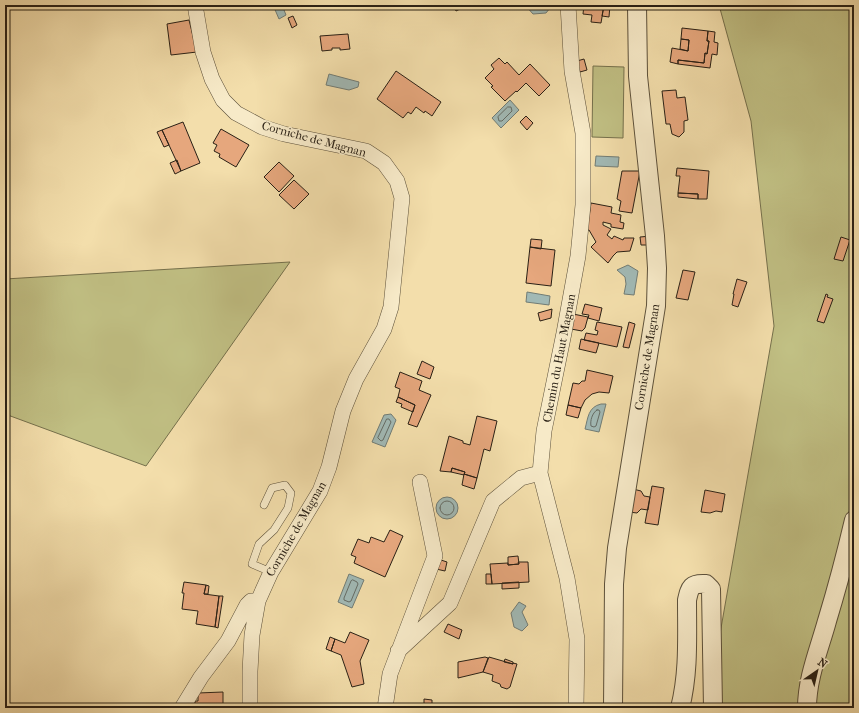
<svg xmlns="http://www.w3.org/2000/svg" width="859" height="713" font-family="'IM FELL French Canon',serif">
<rect width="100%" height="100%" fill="#f3deab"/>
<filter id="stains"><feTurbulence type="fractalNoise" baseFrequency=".005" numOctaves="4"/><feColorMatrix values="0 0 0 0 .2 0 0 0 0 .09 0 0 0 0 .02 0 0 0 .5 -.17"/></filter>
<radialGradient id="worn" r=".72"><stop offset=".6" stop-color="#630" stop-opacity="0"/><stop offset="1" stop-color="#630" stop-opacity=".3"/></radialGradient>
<!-- green -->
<path fill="#c1c084" stroke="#75704c" d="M719,5H854V708H707L774,326L751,121Z
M593,66L624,67L623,138L592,137Z
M290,262L146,466L5,414V279Z"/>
<!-- water -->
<path fill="#a1b9b5" stroke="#717c75" d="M273,5H282L286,15L279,19Z
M525,5H528L550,8L546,13L533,14Z
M329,74L359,82L358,87L349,90L326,85Z
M510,100L519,110L501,128L492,118Z
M596,156L619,157L618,167L595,166Z
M628,265L638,271L634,295L624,294L626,284L625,277L617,270Z
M527,292L550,296L549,305L526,302Z
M601,404H606L599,432L585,429C588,418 588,407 601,404Z
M391,414L396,420L385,447L372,442L384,415Z
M436 508a11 11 0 1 1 22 0a11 11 0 1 1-22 0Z
M349,574L364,580L352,608L338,602Z
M519,602L526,606L522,612L528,625L522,631L514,627L511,613Z"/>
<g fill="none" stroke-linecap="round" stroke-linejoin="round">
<!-- shore -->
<path stroke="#656c65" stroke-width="1" d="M508,107H511L512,111L502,121H499L498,117Z
M597,410H599L600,412L596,426L594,427L591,426C590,421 592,413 597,410Z
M387,419H389L391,422L383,440L381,441L378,438Z
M440 508a7 7 0 1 1 14 0a7 7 0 1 1-14 0Z
M353,580L357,582L358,584L351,601L349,602L344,600V598L351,581Z"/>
</g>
<!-- building -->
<path fill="#e6a77d" stroke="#292015" d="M453,5H468L456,11Z
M584,5H604L601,23L591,22L592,15L583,14Z
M604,5H610L609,17L602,16Z
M293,16L297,25L292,28L288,18Z
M189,20L197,52L171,55L167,24Z
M682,28L708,31L707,41H709L707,54L705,53L704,63L678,60V64L670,62L672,48L688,51L689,40L681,39Z
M708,31L715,32L714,42L718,43L717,55L712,54L710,68L678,64V60L704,63L705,53L707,54L709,41H707Z
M348,34L350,49L340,50V48H332V50L322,51L320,36Z
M681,39L689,40L688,51L680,49Z
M499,58L505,64L507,62L519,75L530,64L550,85L539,96L526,83L517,92L516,91L505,101L491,87L493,86L485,78L494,69L491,65Z
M584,59L587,70L580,72L577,61Z
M396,71L441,102L432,116L425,111L424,113L416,107L411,114L408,112L403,118L377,99Z
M676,90L677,98L685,97L688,120L684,121V132L679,137L672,134L670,124H666L662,91Z
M526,116L533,123L527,130L520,122Z
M183,122L200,163L181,171L162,130Z
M221,129L249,145L236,167L219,157L220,154L214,151L217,145L213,143Z
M162,130L169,145L164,147L157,132Z
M177,160L181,171L175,174L170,163Z
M279,162L294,176L279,192L264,177Z
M677,168L709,171L707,199H698V194L678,193L680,176H676Z
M622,171H640L632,213L619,211L621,201L617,199Z
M294,180L309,194L294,209L279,195Z
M678,193L698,194V199L678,197Z
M591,203L612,207L611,213L621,215L620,222L624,223L623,229L611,227V224L603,222V225L611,229L607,235L612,239L614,236L623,240L624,238H634L630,251L617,252L613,256L608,263L591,247L596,242L589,230H587Z
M651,236V245H641L640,237Z
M841,237L850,240L843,261L834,259Z
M531,239L542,240L541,249L530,247Z
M530,247L555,250L551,286L526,283Z
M683,270L695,272L688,300L676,298Z
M737,279L747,282L738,307L732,305L734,294H733Z
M826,294L828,295L827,297L833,299L824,323L817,321Z
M585,304L602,308L599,321L588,318L589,315L582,314Z
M552,309L551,318L540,321L538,313Z
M573,314L588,317L585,328L582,331L571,329Z
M597,322L622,327L617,347L584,340L586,333L597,335L598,331L595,330Z
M629,322L635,324L629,348L623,347Z
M581,339L599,343L596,353L579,349Z
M422,361L434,367L430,379L417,374Z
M587,370L613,376L609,393L599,392L592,394L585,400L581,408L568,405L573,383L579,384L582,381H585Z
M400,372L422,381L419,390L431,395L417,427L408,424L415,405L398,397L400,389L395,387Z
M398,397L415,405L413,412L401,407L402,404L396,402Z
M568,405L581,408L578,418L566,415Z
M477,416L497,421L490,451L484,449L477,478L464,474L465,472L452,468L451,472L440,471L449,436L463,441V443L470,445Z
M452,468L465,472L464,475L451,472Z
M464,474L477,478L474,489L462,485Z
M652,486L664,488L658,525L645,523Z
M633,489L641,491L644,496L650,497L648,510L641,509L637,513L629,512Z
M705,490L725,494L722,512L716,511L710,513L701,512Z
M390,530L403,536L385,577L354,563L356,557L351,555L358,539L369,543L371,537L384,542Z
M518,556L519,564L508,565V557Z
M438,559L447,562L445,571L436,569Z
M518,562H528L529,582L492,584L490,564L508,563V565L519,564Z
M486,574H491L492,584H486Z
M184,582L206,585L204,594L219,596L215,627L196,624L198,611L182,609L184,593H182Z
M519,582V588L502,589V583Z
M206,585L209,586L208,594H204Z
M219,596H223L218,628L215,627Z
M448,624L462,630L459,639L444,632Z
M350,632L369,640L360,661L364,684L352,687L341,655L331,651L335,639L345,643Z
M330,637L335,639L331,651L326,649Z
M485,657L488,658L483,672L458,678V662Z
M489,657L513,664V663L517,664L510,687L507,689L501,687L500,684L492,681L493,675L483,672Z
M505,659L513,662V664L504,662Z
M223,692V708H195V701H198V693Z
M424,699L432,700V708L424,707Z"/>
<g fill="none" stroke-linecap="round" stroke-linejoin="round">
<defs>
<path id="service" d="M264,505L272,488L285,485L291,493L288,508L274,530L259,544L252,564L271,572"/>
<path id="minor" d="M195,5L203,52L212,79L223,100L236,113L262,127L284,134L366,151L384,163L397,181L402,198L391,307L384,329L356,379L343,411L329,467L320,491L271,572L258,601L252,635L250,671V708
M568,5L572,71L583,133V205L578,256L564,333L544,431L540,473L567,578L577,639L576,708
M398,651L450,603L493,501L521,478L540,473
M182,708L201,677L228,641L247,605L251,601H258
M385,708L390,674L435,556L420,482"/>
<path id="tertiary" d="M613,708L614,584L617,548L656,306L657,268L655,236L638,76L637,5
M680,708C689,673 687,637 687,600C690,587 691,583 706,584L711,589L713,708
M807,708C807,678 819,650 827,621C837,588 846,554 854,520"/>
</defs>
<!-- service casing -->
<use href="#service" stroke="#5c503a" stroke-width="8"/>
<!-- minor casing -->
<use href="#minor" stroke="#5c503a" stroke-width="16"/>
<!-- tertiary casing -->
<use href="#tertiary" stroke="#5c503a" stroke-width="20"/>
<!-- service -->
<use href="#service" stroke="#f7eac8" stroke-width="7"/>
<!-- minor -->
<use href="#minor" stroke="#f7eac8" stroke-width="15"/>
<!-- tertiary -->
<use href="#tertiary" stroke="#f7eac8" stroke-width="18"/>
</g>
<g text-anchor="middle" stroke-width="3" stroke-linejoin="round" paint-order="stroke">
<!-- street labels -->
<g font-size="12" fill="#292015" stroke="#f7eac8">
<text transform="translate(314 139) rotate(15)" y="4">Corniche de Magnan</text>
<text transform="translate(647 357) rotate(-81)" y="4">Corniche de Magnan</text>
<text transform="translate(559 358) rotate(-79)" y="4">Chemin du Haut Magnan</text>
<text transform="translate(296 529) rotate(-60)" y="4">Corniche de Magnan</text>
</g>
</g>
<!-- margin -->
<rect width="859" height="713" fill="none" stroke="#f3deab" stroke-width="20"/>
<rect x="6" y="6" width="847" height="701" fill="none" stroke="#292015" stroke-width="2"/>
<rect x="10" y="10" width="839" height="693" fill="none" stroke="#292015"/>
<!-- north arrow -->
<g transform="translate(817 671) rotate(34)" stroke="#f7eac8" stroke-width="3" paint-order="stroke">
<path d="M0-3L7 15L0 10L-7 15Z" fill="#292015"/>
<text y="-6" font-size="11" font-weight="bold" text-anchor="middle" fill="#292015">N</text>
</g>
<rect width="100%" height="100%" filter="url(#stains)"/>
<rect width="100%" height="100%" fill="url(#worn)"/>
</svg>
